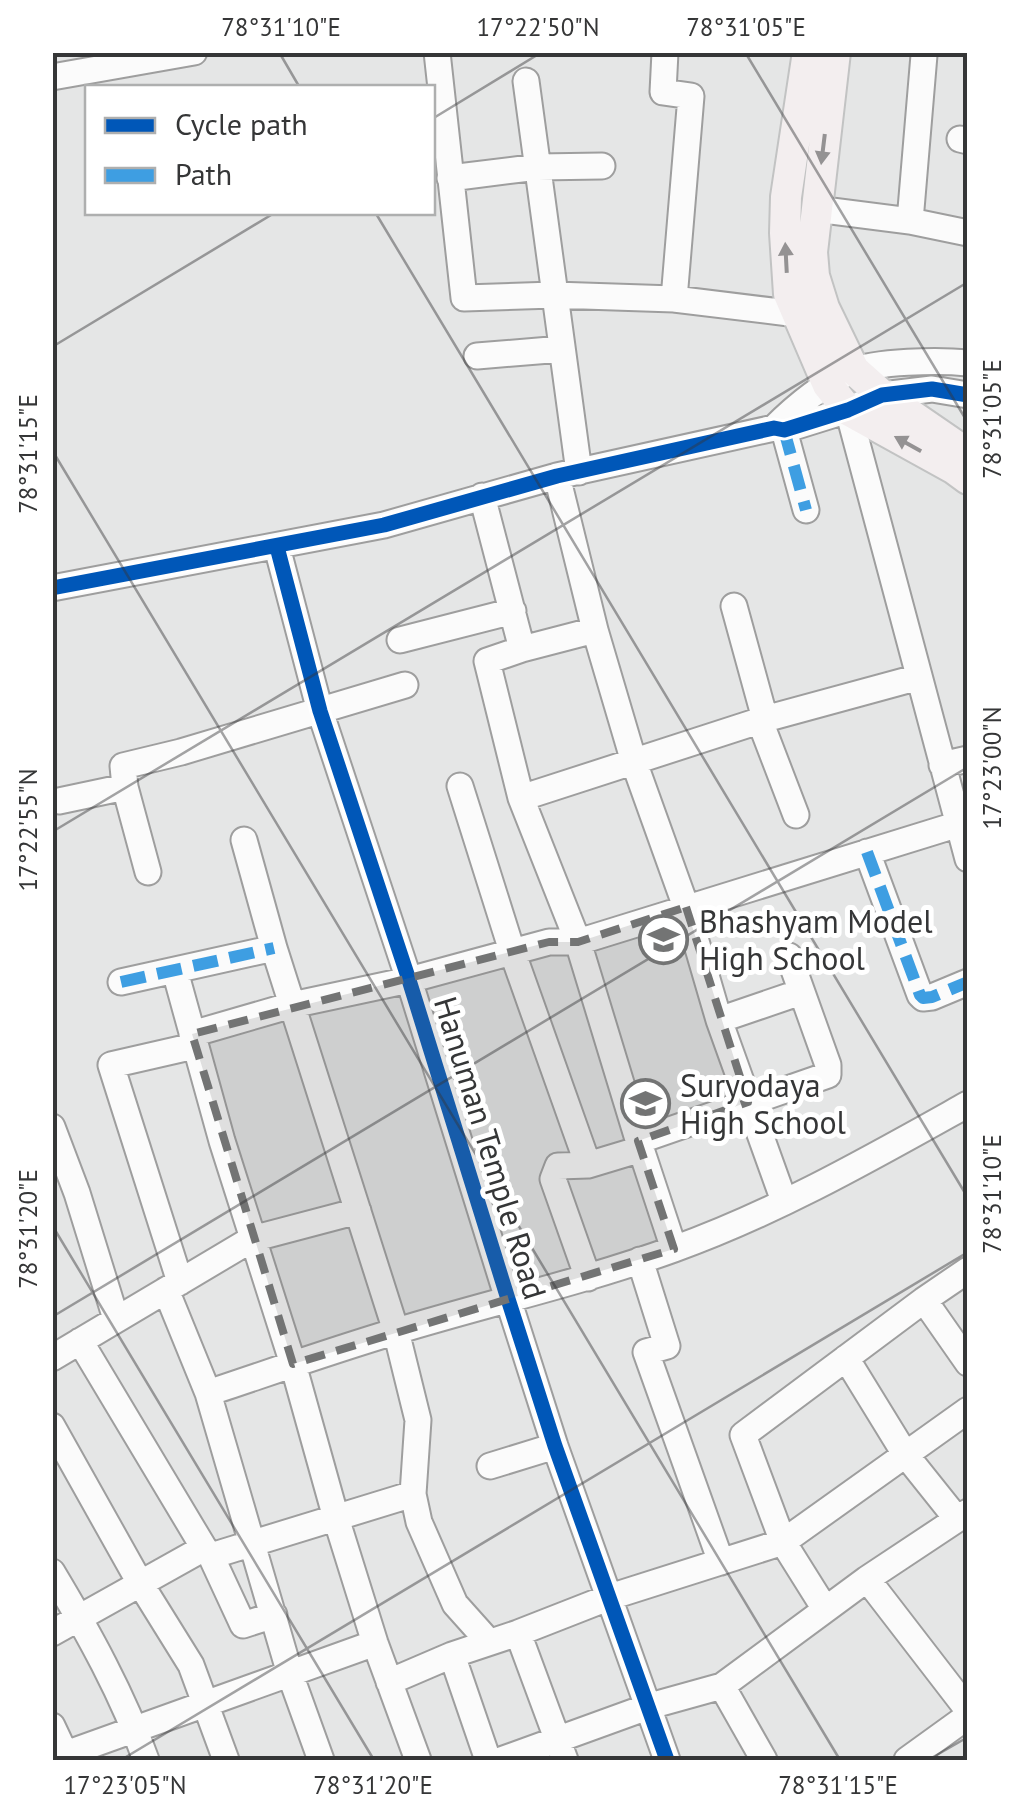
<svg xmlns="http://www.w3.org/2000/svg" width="1020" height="1813" font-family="'PT Sans',sans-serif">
<rect width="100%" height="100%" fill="#e5e6e6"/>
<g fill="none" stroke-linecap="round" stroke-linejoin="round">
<defs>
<path id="minor" d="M437,52L464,298L554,295L674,299L797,314
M665,52L663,92L691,96L674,299
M52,77L194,52
M526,81L579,472
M960,139L968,141
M450,178L538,167L602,166
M816,209L910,221L968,233
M910,221L924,55
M477,356L562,349
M848,410L968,859
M774,428C795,407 822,385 850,372C876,361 939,360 968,363
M784,430L806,510
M557,476L595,630L634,762L686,907L719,1020L784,1201
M482,496L522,649
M277,547L320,711L409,980L508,1299L555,1446L667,1760
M52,588L384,525L557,476L774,428L784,430L848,410L882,395L932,389L968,395
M734,606L765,719
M595,630L522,649L487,661L521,798L578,942L641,1149L674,1249
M400,640L513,611
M760,721L796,815
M942,765L968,759
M460,786L512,951L588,1165L558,1166L553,1179L588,1278
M521,798L765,719L919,677
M59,801L125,787
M244,840L274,948L396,1331L418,1420L413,1494L419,1522L455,1604L489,1642
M867,852L920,995L923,998L932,997L968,982
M148,872L125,787L123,766L181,752L405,685
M175,971L222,1141L293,1364L336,1518L375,1643L418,1760
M121,982L274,948
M719,1020L801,992
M192,1034L292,1005L409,980L549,942H578L959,824
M52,1127L77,1193L116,1319
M638,1141L828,1075V1065L789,956
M588,1165L641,1149
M640,1260L667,1346L646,1352L721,1562
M180,1282L111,1065L194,1046
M166,1290L208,1393L290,1674L321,1760
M924,1300L968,1363
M80,1341L204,1548L211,1556L243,1625L274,1615
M52,1358L252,1239L358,1211
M846,1358L905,1454L957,1519
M208,1393C271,1372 333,1350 397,1331C489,1303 583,1282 674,1249C777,1212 873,1157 968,1104
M52,1426L140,1583L191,1665L226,1760
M490,1466L555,1446
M211,1556L413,1494
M52,1572C88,1632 123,1695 146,1760
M867,1579L968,1710
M825,1609L783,1542L743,1435L924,1300L968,1270
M52,1633L204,1548
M518,1633L565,1760
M452,1655L488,1760
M389,1682L452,1655L518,1633L610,1597L783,1542L968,1410
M722,1686L764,1760
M52,1726L68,1760
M52,1759L375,1643
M501,1760L650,1706L722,1686L867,1579L968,1512
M907,1760L968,1716"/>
<path id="major" d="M808,52L786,197L785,233L789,294L828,385L848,410L953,468L968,479
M835,52L812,252L814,276L824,308L854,370L882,395L968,454"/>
</defs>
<!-- minor casing -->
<use href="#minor" stroke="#9e9e9e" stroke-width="29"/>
<!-- major casing -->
<use href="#major" stroke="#c2c3c3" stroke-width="34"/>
<!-- minor -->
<use href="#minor" stroke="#fbfbfb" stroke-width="25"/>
<!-- major -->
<use href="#major" stroke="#f3eeef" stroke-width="30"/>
<!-- quiet -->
<path stroke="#3e9ee2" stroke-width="12" stroke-dasharray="25 12" stroke-linecap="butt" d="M784,430L806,510
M867,852L920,995L923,998L932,997L968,982
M121,982L274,948"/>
<defs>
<path id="cycleway" d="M277,547L320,711L409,980L508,1299L555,1446L667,1760
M52,588L384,525L557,476L774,428L784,430L848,410L882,395L932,389L968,395"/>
</defs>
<!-- cycleway casing -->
<use href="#cycleway" stroke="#fff" stroke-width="21"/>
<!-- cycleway -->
<use href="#cycleway" stroke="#0057b8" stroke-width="15"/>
</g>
<!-- one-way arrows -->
<defs><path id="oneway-solid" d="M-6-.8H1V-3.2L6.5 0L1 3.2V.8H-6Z" transform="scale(2.5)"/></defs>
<g fill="#949293">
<use href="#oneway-solid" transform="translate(823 149) rotate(97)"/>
<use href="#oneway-solid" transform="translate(786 258) rotate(-93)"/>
<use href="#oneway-solid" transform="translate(908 444) rotate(-151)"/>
</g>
<!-- marked area -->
<path fill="#737474" fill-opacity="0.2" stroke="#737474" stroke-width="8" stroke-dasharray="20 12" stroke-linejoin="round" d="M686,907L748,1102L638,1141L674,1249L293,1364L192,1034L549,942H578Z"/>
<!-- ticks -->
<path fill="none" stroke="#353637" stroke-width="2.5" stroke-opacity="0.45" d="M279,52L300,88M745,52L968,423M432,119L542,52M375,212L968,1198M52,347L276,212M52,450L840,1760M52,832L968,282M52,1225L374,1760M52,1317L968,767M121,1760L968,1252M928,1760L968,1737"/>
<!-- icons -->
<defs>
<symbol id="university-ring" viewBox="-11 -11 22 22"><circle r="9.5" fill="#fff" stroke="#737474" stroke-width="1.5"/><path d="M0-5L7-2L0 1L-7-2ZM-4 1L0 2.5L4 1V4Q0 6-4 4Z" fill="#737474"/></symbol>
</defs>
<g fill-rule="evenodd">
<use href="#university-ring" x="636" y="912" width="55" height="55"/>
<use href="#university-ring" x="618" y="1076" width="55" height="55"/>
</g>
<g text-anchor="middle" stroke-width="10" stroke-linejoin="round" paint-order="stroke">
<!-- poi labels -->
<g font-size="32" fill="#353637" stroke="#fff" text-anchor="start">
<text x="699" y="933">Bhashyam Model<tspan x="699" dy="37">High School</tspan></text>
<text x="680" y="1097">Suryodaya<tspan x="680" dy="37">High School</tspan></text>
</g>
<!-- street labels -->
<g font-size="32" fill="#353637" stroke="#fff">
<text transform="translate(490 1148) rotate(73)" y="11">Hanuman Temple Road</text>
</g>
</g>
<!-- border -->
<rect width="1020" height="1813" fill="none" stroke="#ffffff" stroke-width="110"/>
<!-- legend -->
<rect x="85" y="85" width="350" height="130" fill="#ffffff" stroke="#aeafaf" stroke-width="2.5"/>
<rect x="105" y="118" width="50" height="15" fill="#0057b8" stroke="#aeafaf" stroke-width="2.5"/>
<text x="175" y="135" font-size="30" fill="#353637">Cycle path</text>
<rect x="105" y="168" width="50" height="15" fill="#3e9ee2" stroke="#aeafaf" stroke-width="2.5"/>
<text x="175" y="185" font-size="30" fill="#353637">Path</text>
<rect x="55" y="55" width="910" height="1703" fill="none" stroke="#353637" stroke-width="4"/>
<g font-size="25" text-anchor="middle" fill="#353637">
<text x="281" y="36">78°31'10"E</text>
<text x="538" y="36">17°22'50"N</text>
<text x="746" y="36">78°31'05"E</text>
<text transform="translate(992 419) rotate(-90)" y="9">78°31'05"E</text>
<text transform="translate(28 454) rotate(-90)" y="9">78°31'15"E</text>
<text transform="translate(992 768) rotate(-90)" y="9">17°23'00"N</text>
<text transform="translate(28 830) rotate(-90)" y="9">17°22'55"N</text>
<text transform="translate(992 1194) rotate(-90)" y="9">78°31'10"E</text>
<text transform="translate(28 1229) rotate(-90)" y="9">78°31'20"E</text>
<text x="125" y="1794">17°23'05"N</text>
<text x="373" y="1794">78°31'20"E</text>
<text x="838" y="1794">78°31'15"E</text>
</g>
</svg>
